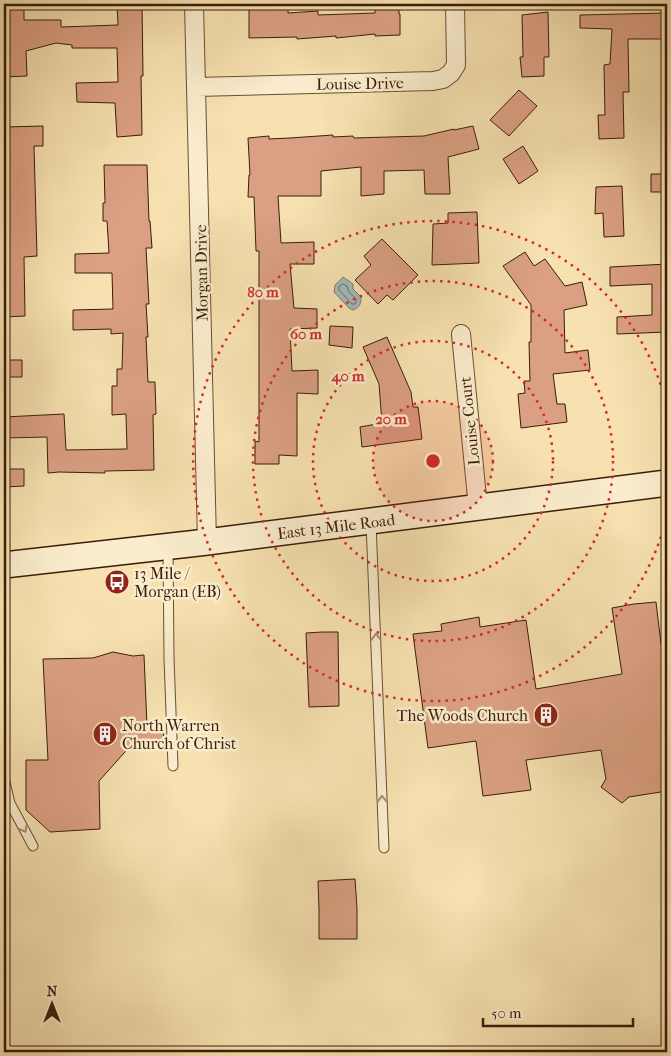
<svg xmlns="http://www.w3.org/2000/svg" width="671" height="1056" font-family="'IM FELL French Canon',serif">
<rect width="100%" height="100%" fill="#f7e1b0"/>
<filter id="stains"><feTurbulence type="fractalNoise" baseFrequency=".004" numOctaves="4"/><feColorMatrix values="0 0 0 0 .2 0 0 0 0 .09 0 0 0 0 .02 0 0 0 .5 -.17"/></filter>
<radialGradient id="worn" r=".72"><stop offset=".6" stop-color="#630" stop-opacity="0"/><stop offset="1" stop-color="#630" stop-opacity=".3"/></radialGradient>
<!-- water -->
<path fill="#a3bab7" stroke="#797b72" d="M343,277L353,284V289L361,297C361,304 360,307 353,310L349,308L334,292L335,285Z"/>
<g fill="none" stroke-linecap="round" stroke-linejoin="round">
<!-- shore -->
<path stroke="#6e6c60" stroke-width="1" d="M343,284L347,286L349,292L356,299V302L355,304H352L339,290V287Z"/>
</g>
<!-- building -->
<path fill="#dba083" stroke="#391d0a" d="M4,4H24V20H61V27L118,25L117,4H142L143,76H141L142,135L117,137L115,103L77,102L76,83L118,82L117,48H72V45L56,43L26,51L27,76L4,77Z
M249,4H274V5L288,6V13L318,11V15L375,13V4H399V14H400V35L375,36V34L336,38V36L297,39V37L249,38Z
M548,12L549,57H544V76L522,77L520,57H523L522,15Z
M667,13V39H628L629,92H623L624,138L599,139L598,115H605L604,65L610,64L612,29L580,28V15Z
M519,90L537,106L509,136L490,120Z
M43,126V146H34L37,256L24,257L25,316L4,317V127Z
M473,126L479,149L448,157L450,194H425L424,170L384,171V194L361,196V167L321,171V196H278L281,243L314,242V264H290L294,308L317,309V328L290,329L292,371L318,370V394L297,393V456L279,455V464H255V441L259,442V251H256L254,197H248L249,175H250L248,138L269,136V139L290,138L333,135V137L353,136L354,138L424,136L454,129V130Z
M523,146L538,171L519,184L503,159Z
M104,165H147L149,221H150L152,248H146L149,304H146L148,337H146L148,382H155L156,414L153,415L154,470L105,471V473L59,472L48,473L47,437L4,438V417L64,414L66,450L127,449L126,414L112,415V386H117V369H122L123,333L111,334V329L73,330V310L113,309L112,273H75V254L109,253L107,221H103V203H105Z
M651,174H667V192H651Z
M622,186L624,236L604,237L603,213L595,214L596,187Z
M477,212L479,263L432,265L433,224L448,223V213Z
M382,239L418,275L393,300L387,295L378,304L355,280L371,265L364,256Z
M525,252L534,266L545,259L565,286L582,282L587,305L564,310L565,353L588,350L590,370L553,374L557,404H565L567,422L521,428L518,394L525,393L524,381H530L529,342H531V305L503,266Z
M667,264V332L617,334V317L652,315V284L610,286V267Z
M330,326L353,327L352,348L329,345Z
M387,337L411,392L413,407H418L422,439L362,447L360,427L382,423L379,384L363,347Z
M4,360H22V377H4Z
M4,469H24V486L4,487Z
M656,602L661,644L667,643V791L629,797L622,803L601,787L606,779L601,750L526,760L531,790L483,796L476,741L428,748L413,634L442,631L441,624L479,617L480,627L526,620L536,689L622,674L612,608L634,604Z
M322,632H338L339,706L309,707L306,633Z
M113,652L133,656L144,655L147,726L163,725L164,743H133L99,781L100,829L50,832L26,810V760H48L43,659L93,658Z
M355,879L357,908V939H319V910L318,881Z"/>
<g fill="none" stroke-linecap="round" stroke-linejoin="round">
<defs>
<path id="service" d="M371,523L384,848
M168,549L169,658L173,766
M4,778L10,803L33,846"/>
<path id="minor" d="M194,4L207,542
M196,87L433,81L443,79L451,73L456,65L455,4
M461,334L478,508"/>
<path id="secondary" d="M4,565L207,542L667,483"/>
</defs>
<!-- service casing -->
<use href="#service" stroke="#684e34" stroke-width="11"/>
<!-- minor casing -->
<use href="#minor" stroke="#684e34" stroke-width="20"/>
<!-- secondary casing -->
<use href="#secondary" stroke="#391d0a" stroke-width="28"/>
<!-- service -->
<use href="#service" stroke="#faeccc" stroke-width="9"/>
<!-- minor -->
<use href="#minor" stroke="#faeccc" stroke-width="18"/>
<!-- secondary -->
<use href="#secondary" stroke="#faeccc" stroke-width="25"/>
</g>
<!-- one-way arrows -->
<defs><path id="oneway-chevron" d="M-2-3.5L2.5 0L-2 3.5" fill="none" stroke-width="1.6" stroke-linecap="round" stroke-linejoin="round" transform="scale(1.25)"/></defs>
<g stroke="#a38f75">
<use href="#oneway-chevron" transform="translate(376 637) rotate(-92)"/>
<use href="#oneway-chevron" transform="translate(382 799) rotate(-92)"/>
<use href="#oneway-chevron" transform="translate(24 829) rotate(62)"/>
</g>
<!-- distance rings -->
<circle cx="433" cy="461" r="60" fill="#d62828" fill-opacity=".12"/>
<g fill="none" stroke="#d62828" stroke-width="2.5" stroke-dasharray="2.5 5">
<circle cx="433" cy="461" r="60"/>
<circle cx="433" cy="461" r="120"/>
<circle cx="433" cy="461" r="180"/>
<path d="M667 515A240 240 0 1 1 667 407"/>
</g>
<!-- icons -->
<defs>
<symbol id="bus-disc" viewBox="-11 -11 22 22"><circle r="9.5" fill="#8f2418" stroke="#faeccc"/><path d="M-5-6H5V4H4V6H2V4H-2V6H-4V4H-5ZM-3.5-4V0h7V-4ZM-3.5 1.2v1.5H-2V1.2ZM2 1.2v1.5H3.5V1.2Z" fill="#fff"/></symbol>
<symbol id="building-disc" viewBox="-11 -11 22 22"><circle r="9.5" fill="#8f2418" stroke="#faeccc"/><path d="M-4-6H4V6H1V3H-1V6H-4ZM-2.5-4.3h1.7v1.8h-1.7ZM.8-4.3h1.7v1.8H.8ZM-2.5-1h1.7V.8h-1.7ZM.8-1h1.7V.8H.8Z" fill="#fff"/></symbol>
</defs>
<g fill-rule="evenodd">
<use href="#bus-disc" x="103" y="568" width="28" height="28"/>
<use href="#building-disc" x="532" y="701" width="28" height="28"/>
<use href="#building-disc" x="91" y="720" width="28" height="28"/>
</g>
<g text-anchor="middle" stroke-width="5" stroke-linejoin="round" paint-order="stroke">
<!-- street labels -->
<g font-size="16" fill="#391d0a" stroke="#faeccc">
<text transform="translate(360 83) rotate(-1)" y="6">Louise Drive</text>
<text transform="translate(201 273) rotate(-91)" y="6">Morgan Drive</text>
<text transform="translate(469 421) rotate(-96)" y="6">Louise Court</text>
<text transform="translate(336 526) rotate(-7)" y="6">East 13 Mile Road</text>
</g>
<!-- poi labels -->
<g font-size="16" fill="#391d0a" stroke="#faeccc" text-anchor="start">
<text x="134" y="579">13 Mile /<tspan x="134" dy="18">Morgan (EB)</tspan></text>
<text x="528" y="721" text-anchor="end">The Woods Church</text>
<text x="122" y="731">North Warren<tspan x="122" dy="18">Church of Christ</tspan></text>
</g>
</g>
<circle cx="433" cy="461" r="8" fill="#d62828" stroke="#faeccc" stroke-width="2.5"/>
<g font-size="15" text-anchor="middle" font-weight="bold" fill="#d62828" stroke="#faeccc" stroke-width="5" stroke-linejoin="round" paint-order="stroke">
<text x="263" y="297">80 m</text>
<text x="306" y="339">60 m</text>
<text x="348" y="381">40 m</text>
<text x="391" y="424">20 m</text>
</g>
<!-- margin -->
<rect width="671" height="1056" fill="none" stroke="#f7e1b0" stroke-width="20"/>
<rect x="5" y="5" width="661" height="1046" fill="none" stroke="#391d0a" stroke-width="2.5"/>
<rect x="10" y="10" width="651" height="1036" fill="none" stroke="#391d0a"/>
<!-- north arrow -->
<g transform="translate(52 1004)" stroke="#faeccc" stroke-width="4" paint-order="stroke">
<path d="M0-4L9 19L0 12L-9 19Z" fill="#391d0a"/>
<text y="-8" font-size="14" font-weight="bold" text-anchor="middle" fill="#391d0a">N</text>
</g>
<!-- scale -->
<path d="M483 1018v8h150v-8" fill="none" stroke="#391d0a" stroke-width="2.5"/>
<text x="491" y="1018" font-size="15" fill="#391d0a" stroke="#faeccc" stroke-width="4" paint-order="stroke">50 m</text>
<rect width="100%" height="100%" filter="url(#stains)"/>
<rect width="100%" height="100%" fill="url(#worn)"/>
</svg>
